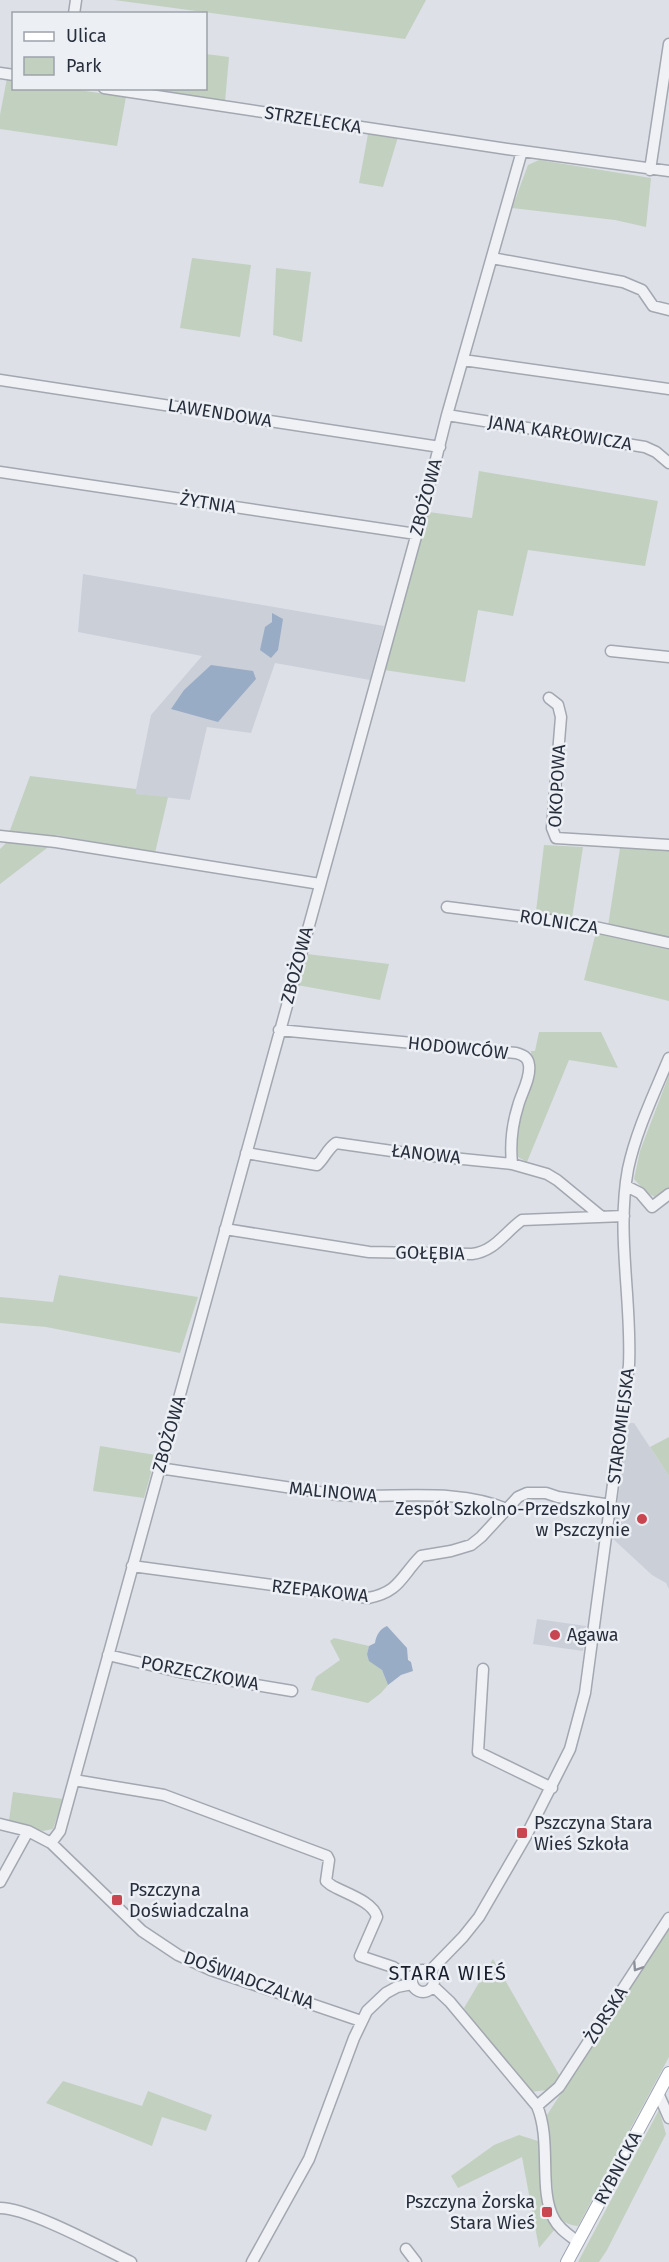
<svg xmlns="http://www.w3.org/2000/svg" width="669" height="2262" font-family="'Fira Sans',sans-serif">
<rect width="100%" height="100%" fill="#dde0e7"/>
<!-- built -->
<path fill="#cbcfd8" d="M83,574L384,626L370,680L275,663L251,733L207,727L190,800L135,794L151,715L202,656L78,632Z
M629,1423H634L669,1476V1589L666,1583L652,1575L612,1538Z
M537,1619L586,1626L583,1651L533,1644Z"/>
<!-- green -->
<path fill="#c2d0bf" d="M114,0H426L405,39Z
M206,54L229,57L225,102L143,89L206,88Z
M7,78L13,79L14,88L72,89L126,97L117,146L0,129V115Z
M368,134L398,137L383,187L359,183Z
M539,160L651,178L646,227L615,220L512,208L528,165Z
M192,258L251,265L240,337L180,328Z
M276,268L311,272L302,342L273,335Z
M479,471L658,501L645,566L528,550L513,616L478,610L465,682L384,670L429,512L472,518Z
M30,776L136,789V794L168,797L155,853L56,835L47,848L0,884V849L5,844Z
M544,845L583,847L572,918L536,911Z
M620,848L669,849V939L608,926Z
M596,932L669,948V1001L584,980Z
M307,954L389,964L380,1000L297,985Z
M539,1032H601L618,1068L569,1060L527,1162L518,1157L515,1135L534,1069L531,1051H535Z
M669,1075V1189L657,1198L647,1193L634,1179L640,1151Z
M59,1275L198,1297L180,1353L46,1327L0,1323V1297L53,1302Z
M669,1437V1476L650,1447Z
M100,1446L156,1455L144,1498L93,1491Z
M334,1638L369,1646L367,1654L382,1670L388,1685L381,1693L368,1703L311,1690L316,1677L340,1660L330,1641Z
M13,1792L63,1799L53,1829L43,1831L9,1820Z
M669,1926V2057L578,2226C566,2225 557,2219 554,2207L547,2115Z
M493,1959L561,2078L554,2089L531,2092L480,2032L464,2008Z
M63,2081L142,2106L148,2091L212,2115L206,2131L162,2117L152,2146L46,2103Z
M659,2110L666,2134L607,2250L599,2262H578Z
M519,2135L538,2141L545,2215L555,2229L539,2248L522,2157L458,2188L451,2176L494,2145Z"/>
<!-- water -->
<path fill="#99acc6" d="M272,613L283,619L278,650L271,658L260,650L265,627L272,622Z
M211,665L253,671L256,679L218,722L171,709L184,690Z
M387,1626L407,1648L408,1660L411,1662L413,1671L401,1675L388,1685L382,1670L369,1661L367,1654L369,1646L375,1643C376,1635 380,1629 387,1626Z"/>
<g fill="none" stroke-linecap="round" stroke-linejoin="round">
<defs>
<path id="minor" d="M74,14L76,0
M0,73L14,75
M104,88L507,149L669,171
M650,170L669,44
M492,258L623,282L642,290L653,306L669,310
M463,360L669,389
M0,380L440,447
M447,415L645,447L656,452L669,463
M0,472L416,534
M611,651L669,657
M549,698L558,705L561,717L552,828L556,838L669,845
M0,836L56,842L320,884
M447,907L581,924L669,943
M279,1030L516,1053C523,1055 528,1057 529,1065C531,1078 521,1094 518,1106C512,1125 510,1144 512,1164
M246,1153L317,1165C325,1158 327,1149 336,1143L413,1154L512,1164L547,1174L557,1180L602,1217
M626,1186L640,1193L652,1207L669,1194
M225,1229L369,1252L472,1254C495,1251 504,1233 522,1220L624,1216
M159,1468L339,1495C395,1499 454,1487 507,1509
M132,1566L368,1598C400,1592 401,1576 421,1556L451,1551L471,1545L481,1537L518,1497L527,1493H546L558,1497L611,1505
M108,1655L180,1672L292,1691
M483,1669L478,1752L552,1788
M74,1780L164,1795L327,1856L329,1860L326,1881L331,1885C344,1893 373,1901 377,1917L360,1956L393,1967L411,1979
M0,1824L28,1831L51,1843L142,1931L178,1955L211,1970L361,2021
M51,1843L60,1831L74,1780L423,511L447,415L522,151
M0,1882L28,1831
M412 1981a11 11 0 1 1 22 0a11 11 0 1 1-22 0Z
M429,1972L463,1937L479,1917L526,1836L570,1749L585,1693L629,1365C632,1300 616,1234 628,1169C636,1131 654,1094 669,1058
M433,1986L450,2002L537,2106C552,2141 538,2190 554,2219C559,2229 569,2235 578,2242
M658,2093L669,2118
M537,2106L559,2087L669,1918
M0,2208C29,2208 102,2248 131,2262
M406,2249L416,2262
M252,2262L309,2159L354,2038L367,2011L386,1993L397,1987L412,1984"/>
<path id="major" d="M567,2262L669,2073"/>
</defs>
<!-- minor casing -->
<use href="#minor" stroke="#a3a7b0" stroke-width="13"/>
<!-- major casing -->
<use href="#major" stroke="#9da4b2" stroke-width="14"/>
<!-- minor -->
<use href="#minor" stroke="#f0f1f5" stroke-width="10"/>
<!-- major -->
<use href="#major" stroke="#fff" stroke-width="12"/>
</g>
<!-- one-way arrows -->
<defs><path id="oneway-chevron" d="M-2-3.5L2.5 0L-2 3.5" fill="none" stroke-width="1.6" stroke-linecap="round" stroke-linejoin="round" transform="scale(1.5)"/></defs>
<use stroke="#8c9098" href="#oneway-chevron" transform="translate(637 1967) rotate(123)"/>
<!-- markers -->
<g fill="#c94550" stroke="#eceff4" stroke-width="2">
<circle cx="642" cy="1519" r="6"/>
<circle cx="555" cy="1635" r="6"/>
<rect x="516" y="1827" width="12" height="12" rx="3"/>
<rect x="111" y="1894" width="12" height="12" rx="3"/>
<rect x="541" y="2206" width="12" height="12" rx="3"/>
</g>
<g text-anchor="middle" stroke-width="5" stroke-linejoin="round" paint-order="stroke">
<!-- street labels -->
<g font-size="18" fill="#272e3c" stroke="#eceff4">
<text transform="translate(313 120) rotate(9)" y="6">STRZELECKA</text>
<text transform="translate(220 413) rotate(9)" y="6">LAWENDOWA</text>
<text transform="translate(560 433) rotate(9)" y="6">JANA KARŁOWICZA</text>
<text transform="translate(426 497) rotate(-75)" y="6">ZBOŻOWA</text>
<text transform="translate(208 503) rotate(9)" y="6">ŻYTNIA</text>
<text transform="translate(557 786) rotate(-87)" y="6">OKOPOWA</text>
<text transform="translate(559 922) rotate(9)" y="6">ROLNICZA</text>
<text transform="translate(297 965) rotate(-75)" y="6">ZBOŻOWA</text>
<text transform="translate(458 1048) rotate(6)" y="6">HODOWCÓW</text>
<text transform="translate(426 1154) rotate(6)" y="6">ŁANOWA</text>
<text transform="translate(430 1253) rotate(1)" y="6">GOŁĘBIA</text>
<text transform="translate(621 1426) rotate(-83)" y="6">STAROMIEJSKA</text>
<text transform="translate(169 1434) rotate(-74)" y="6">ZBOŻOWA</text>
<text transform="translate(333 1492) rotate(5)" y="6">MALINOWA</text>
<text transform="translate(320 1591) rotate(6)" y="6">RZEPAKOWA</text>
<text transform="translate(200 1673) rotate(11)" y="6">PORZECZKOWA</text>
<text transform="translate(249 1980) rotate(20)" y="6">DOŚWIADCZALNA</text>
<text transform="translate(606 2015) rotate(-57)" y="6">ŻORSKA</text>
<text transform="translate(618 2168) rotate(-62)" y="6">RYBNICKA</text>
</g>
<!-- poi labels -->
<g font-size="18" fill="#272e3c" stroke="#eceff4" text-anchor="start">
<text x="630" y="1515" text-anchor="end">Zespół Szkolno-Przedszkolny<tspan x="630" dy="21">w Pszczynie</tspan></text>
<text x="567" y="1641">Agawa</text>
<text x="534" y="1829">Pszczyna Stara<tspan x="534" dy="21">Wieś Szkoła</tspan></text>
<text x="129" y="1896">Pszczyna<tspan x="129" dy="21">Doświadczalna</tspan></text>
<text x="535" y="2208" text-anchor="end">Pszczyna Żorska<tspan x="535" dy="21">Stara Wieś</tspan></text>
</g>
<!-- neighbourhood labels -->
<g font-size="20" letter-spacing="1.5" fill="#1a1f2d" stroke="#eceff4">
<text x="448" y="1980">STARA WIEŚ</text>
</g>
</g>
<!-- legend -->
<rect x="12" y="12" width="195" height="78" fill="#eceff4" stroke="#9da2aa" stroke-width="1.5"/>
<rect x="24" y="32" width="30" height="9" fill="#ffffff" stroke="#9da2aa" stroke-width="1.5"/>
<text x="66" y="42" font-size="18" fill="#272e3c">Ulica</text>
<rect x="24" y="57" width="30" height="18" fill="#c2d0bf" stroke="#9da2aa" stroke-width="1.5"/>
<text x="66" y="72" font-size="18" fill="#272e3c">Park</text>
</svg>
